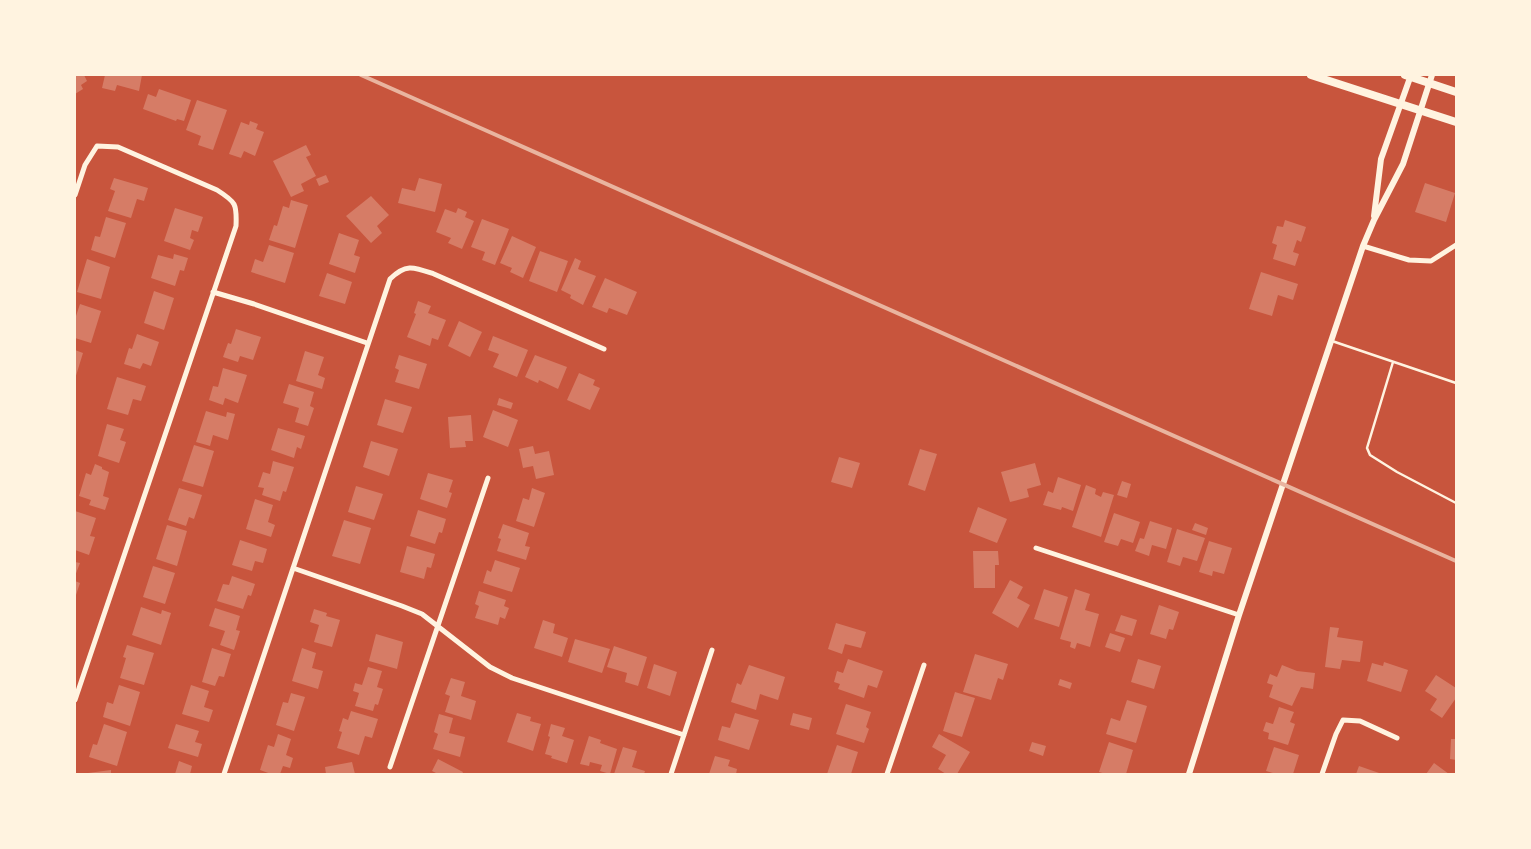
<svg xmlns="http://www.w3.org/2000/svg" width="1531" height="849" font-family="'PT Sans',sans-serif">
<rect width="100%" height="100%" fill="#c8553d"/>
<!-- building -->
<path fill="#d67c66" d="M75,75H84L87,81L81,85L83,89L75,94Z
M105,75H142L139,91L117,85L115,91L102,88Z
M159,89L191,100L184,121L177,119L176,121L143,109L148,94L156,97Z
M197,100L227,110L213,150L198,145L201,136L186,130Z
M250,121L258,124L256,129L264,132L255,156L244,151L241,158L229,154L241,122L249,125Z
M306,145L311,155L306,157L316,176L301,184L304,191L291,197L273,161Z
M326,175L329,182L319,186L316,179Z
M114,178L148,188L144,201L137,199L131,218L108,211L115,191L110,189Z
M419,178L442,184L435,212L398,203L402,188L415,191Z
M1425,183L1455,193L1446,222L1415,212Z
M371,196L389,215L377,226L382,233L371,243L346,216Z
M291,200L308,205L295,248L269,240L274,225L277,226L283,206L289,208Z
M175,208L203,217L198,232L192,230L190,238L194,240L190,250L164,241Z
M458,208L467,212L465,217L474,221L462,249L448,243L451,238L436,232L445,209L456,213Z
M106,217L126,223L115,258L91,250L95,236L100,237Z
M482,219L509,229L495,265L482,260L485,252L471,247Z
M1285,220L1306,227L1301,242L1297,240L1293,252L1299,254L1295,266L1273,259L1277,245L1272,243L1277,226L1283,227Z
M339,233L359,240L354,255L360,257L355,273L329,264Z
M512,236L536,247L523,278L510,272L512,268L500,263Z
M269,245L294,253L285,283L251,272L255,259L263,262Z
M540,251L568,261L557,292L529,281Z
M174,254L188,258L184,271L180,270L175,286L151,278L158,255L173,259Z
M575,258L581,261L578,269L596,276L583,305L570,298L571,295L561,290Z
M87,259L110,267L101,299L77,292Z
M1261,272L1298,284L1293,300L1278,295L1272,316L1249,309Z
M327,273L352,282L345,304L319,296Z
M605,278L637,292L627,315L609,308L607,313L592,307Z
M154,291L174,298L164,330L144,323Z
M418,301L431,306L428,313L446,320L438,340L432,338L430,346L407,337L416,314L414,313Z
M80,304L101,311L91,343L75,338V319Z
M459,321L482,332L470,357L448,346Z
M236,329L261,337L253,360L240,356L238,362L223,357L228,343L231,344Z
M137,334L159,342L151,366L143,363L140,369L124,364L129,348L132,349Z
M493,336L528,350L517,377L493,367L499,354L488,350Z
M75,350L83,353L75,379Z
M305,351L324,357L318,375L325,378L322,389L296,381Z
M399,355L427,364L419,389L395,382L399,370L395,368Z
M535,355L567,367L558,389L539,380L538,383L525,377Z
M223,368L247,375L238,403L225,398L223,405L209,400L213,386L218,387Z
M579,373L595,380L593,385L600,388L590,410L567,400Z
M117,377L146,386L141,401L133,399L128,415L107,409Z
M289,384L314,392L310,406L314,408L308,426L295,422L299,408L283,403Z
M499,398L513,403L511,409L497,405Z
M385,399L412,407L403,433L377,425Z
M493,410L518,420L508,447L483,437Z
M206,411L226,417L227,412L235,414L228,440L213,435L210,446L196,442Z
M471,415L473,441H465L466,447L450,448L448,417Z
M107,424L124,429L120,440L126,442L119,463L98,456Z
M278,428L305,436L301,449L297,447L294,458L271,450Z
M371,441L398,449L389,476L363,467Z
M194,445L214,451L203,487L182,481Z
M533,446L535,454L549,451L554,475L536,479L533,466L523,468L519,449Z
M920,449L937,454L925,491L908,485Z
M839,457L860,463L852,488L831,482Z
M273,461L294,467L286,492L283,491L280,501L262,495L264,488L258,487L263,472L270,474Z
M1035,463L1041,485L1027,489L1029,497L1010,502L1001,472Z
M95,464L102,467V469L109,472L103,496L109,498L105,510L89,505L91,500L79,496L86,473L91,475Z
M428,473L453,480L449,492L452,493L447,508L420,499Z
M1058,477L1081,485L1073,511L1062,507L1061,510L1043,505L1048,491L1053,493Z
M1122,481L1131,484L1127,498L1117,495Z
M1086,485L1096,489L1095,494L1101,497L1103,492L1114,495L1101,537L1072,527Z
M356,486L383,494L374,520L348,512Z
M179,488L202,495L194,519L189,517L186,526L168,520Z
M532,488L545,493L534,527L516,521L523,498L529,500Z
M255,499L273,505L268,522L275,525L271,537L246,529Z
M978,507L1007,519L997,543L969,532Z
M418,510L446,519L442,533L439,532L435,544L410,536Z
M75,511L96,518L90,536L95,537L89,555L75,550Z
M1114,513L1140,522L1133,543L1121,539L1118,546L1104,542Z
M344,520L371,528L360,564L332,556Z
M1150,521L1172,528L1166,549L1152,545L1149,556L1135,551L1140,538L1144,539Z
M1195,523L1208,528L1206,535L1192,530Z
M503,524L529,533L525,546L530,547L526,560L497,551L501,539L498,538Z
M167,525L187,531L177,566L156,559Z
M1177,529L1205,538L1197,561L1183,557L1180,566L1167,562Z
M240,540L267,549L263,563L255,561L252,571L232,565Z
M1209,541L1232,548L1224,574L1213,571L1212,576L1199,572Z
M407,546L435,554L431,568L427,567L424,579L400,572Z
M973,551H998L999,565H995V588H974Z
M495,560L520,568L512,592L483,583L487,570L491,572Z
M75,562L80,563L75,576Z
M153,566L175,573L165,604L143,597Z
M232,576L255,584L251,596L248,595L243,609L217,601L223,584L229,585Z
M1010,580L1023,587L1017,598L1030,605L1018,628L992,613Z
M75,581L80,583L75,598Z
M1044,589L1068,597L1059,627L1034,619Z
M1075,589L1090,594L1085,610L1099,614L1090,647L1077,643L1075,649L1070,647L1071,642L1060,639Z
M479,591L506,600L504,606L509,608L505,619L500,617L498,625L475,618L479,606L475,604Z
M1159,605L1179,612L1173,630L1169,629L1166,639L1150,634Z
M141,607L161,614L162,610L171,613L161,645L132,635Z
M215,608L240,616L236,630L240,631L234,650L220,645L225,631L209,626Z
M314,609L327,613L326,616L340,620L332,647L314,642L319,625L310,622Z
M1121,615L1137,620L1132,636L1115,631Z
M543,620L555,624L553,633L568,638L562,657L534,648Z
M836,623L866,632L861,648L845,644L842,654L828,649Z
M1330,627L1339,628L1337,637L1363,641L1360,662L1342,660L1340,669L1325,667Z
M1110,633L1125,638L1120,652L1105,647Z
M376,634L403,642L397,669L369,661Z
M575,639L610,649L602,673L568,662Z
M127,645L154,653L144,685L120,678L126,658L123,657Z
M614,646L647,657L638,686L625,682L627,673L607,667Z
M212,648L231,654L224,677L219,676L215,686L202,682Z
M302,648L316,653L312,668L323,671L318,689L292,681Z
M975,654L1008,664L1003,680L998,678L991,700L963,692Z
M848,659L883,671L877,688L868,685L864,698L838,689L840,684L834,682L837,671L843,673Z
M1138,659L1161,666L1154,689L1131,682Z
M1384,662L1408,670L1401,692L1367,681L1372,663L1383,666Z
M654,664L677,672L670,696L647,688Z
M749,665L785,677L778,700L760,694L756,710L731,702L737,683L741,685Z
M1282,665L1297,671L1315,673L1313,689L1301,687L1292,706L1269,697L1273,685L1267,683L1270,674L1277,677Z
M368,667L382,671L377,687L383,689L378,705L375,704L373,711L355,706L359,693L353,691L355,683L362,685Z
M1436,675L1456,688V698L1442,718L1430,710L1437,699L1425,691Z
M451,678L465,682L461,696L476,701L471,720L445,712L450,696L445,694Z
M1060,679L1072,683L1070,689L1058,685Z
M119,685L140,692L130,726L103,717L107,702L113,704Z
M191,685L209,691L204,707L213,710L209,722L182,714Z
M955,692L975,698L962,737L943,731Z
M291,693L305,697L294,731L276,725L283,702L288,703Z
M1127,700L1147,706L1136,743L1106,734L1111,718L1120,721Z
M846,704L871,712L866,727L869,729L864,743L836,734Z
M1279,707L1294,712L1290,722L1295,724L1288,745L1268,739L1269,733L1263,731L1266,722L1273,724Z
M351,711L378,719L372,738L365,736L359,755L337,748L342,732L339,731L343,718L348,720Z
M517,713L531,717L530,721L541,724L533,751L507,742Z
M735,713L759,720L749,750L718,740L722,726L730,728Z
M793,713L812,718L809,730L790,725Z
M439,714L453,718L449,733L465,737L460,757L433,749L438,734L434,732Z
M104,724L127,732L117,766L89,757L93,744L97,745Z
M176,724L199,731L195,742L202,744L198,757L168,748Z
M551,724L565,728L562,736L574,740L567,763L551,758L552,756L545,754L550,737L548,736Z
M278,734L291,739L286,755L293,758L290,768L283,766L280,774H271L260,770L268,745L274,747Z
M939,734L970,752L957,774H946L938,769L946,755L932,747Z
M589,736L601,740L600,743L617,749L610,774L600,771L602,765L590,762L589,766L580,764Z
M1451,739H1456V760L1450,759Z
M1032,742L1046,746L1043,756L1029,751Z
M1109,742L1133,750L1126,774H1106L1099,772Z
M837,745L858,752L851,774H827Z
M623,747L637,751L632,767L645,771L644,774H614Z
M1274,747L1299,755L1293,774H1272L1273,773L1266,771Z
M715,756L730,760L728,766L737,769L736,774H709Z
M438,759L463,772L462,774H438L432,771Z
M179,761L192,766L190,774H175Z
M352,762L355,774H326L325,767Z
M1434,763L1449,774H1426Z
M1359,766L1382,774H1356Z
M111,770V774H88V773Z"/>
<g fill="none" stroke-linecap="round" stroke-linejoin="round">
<!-- service -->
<path stroke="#fff3e0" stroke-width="2.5" d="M1332,341L1456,383
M1393,362L1367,448L1370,455L1397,472L1456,503"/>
<!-- minor -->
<path stroke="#fff3e0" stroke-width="5" d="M75,195L85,165L97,146L118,147L217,190C236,202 237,204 236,226L75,700
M1363,246L1409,260L1431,261L1456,245
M213,292L254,304L367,343
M1036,548L1239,615
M293,568L402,606L422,614L490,667L512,678L684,735
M390,767L488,478
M224,774L390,279C406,263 414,267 434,274L604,349
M671,774L712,650
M887,774L924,665
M1322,774L1336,734L1343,720L1360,721L1397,738"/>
<!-- tertiary -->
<path stroke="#fff3e0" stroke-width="6" d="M1374,216L1381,159L1411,75
M1189,774L1239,615L1363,246L1374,220L1403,164L1432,75"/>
<!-- primary -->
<path stroke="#fff3e0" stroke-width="8" d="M1311,75L1456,122
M1405,75L1456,92"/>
<!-- rail -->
<path stroke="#e9b49f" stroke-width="4" d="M361,75L1456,561"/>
</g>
<!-- border -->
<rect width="1531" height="849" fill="none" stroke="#fff3e0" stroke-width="152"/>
</svg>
